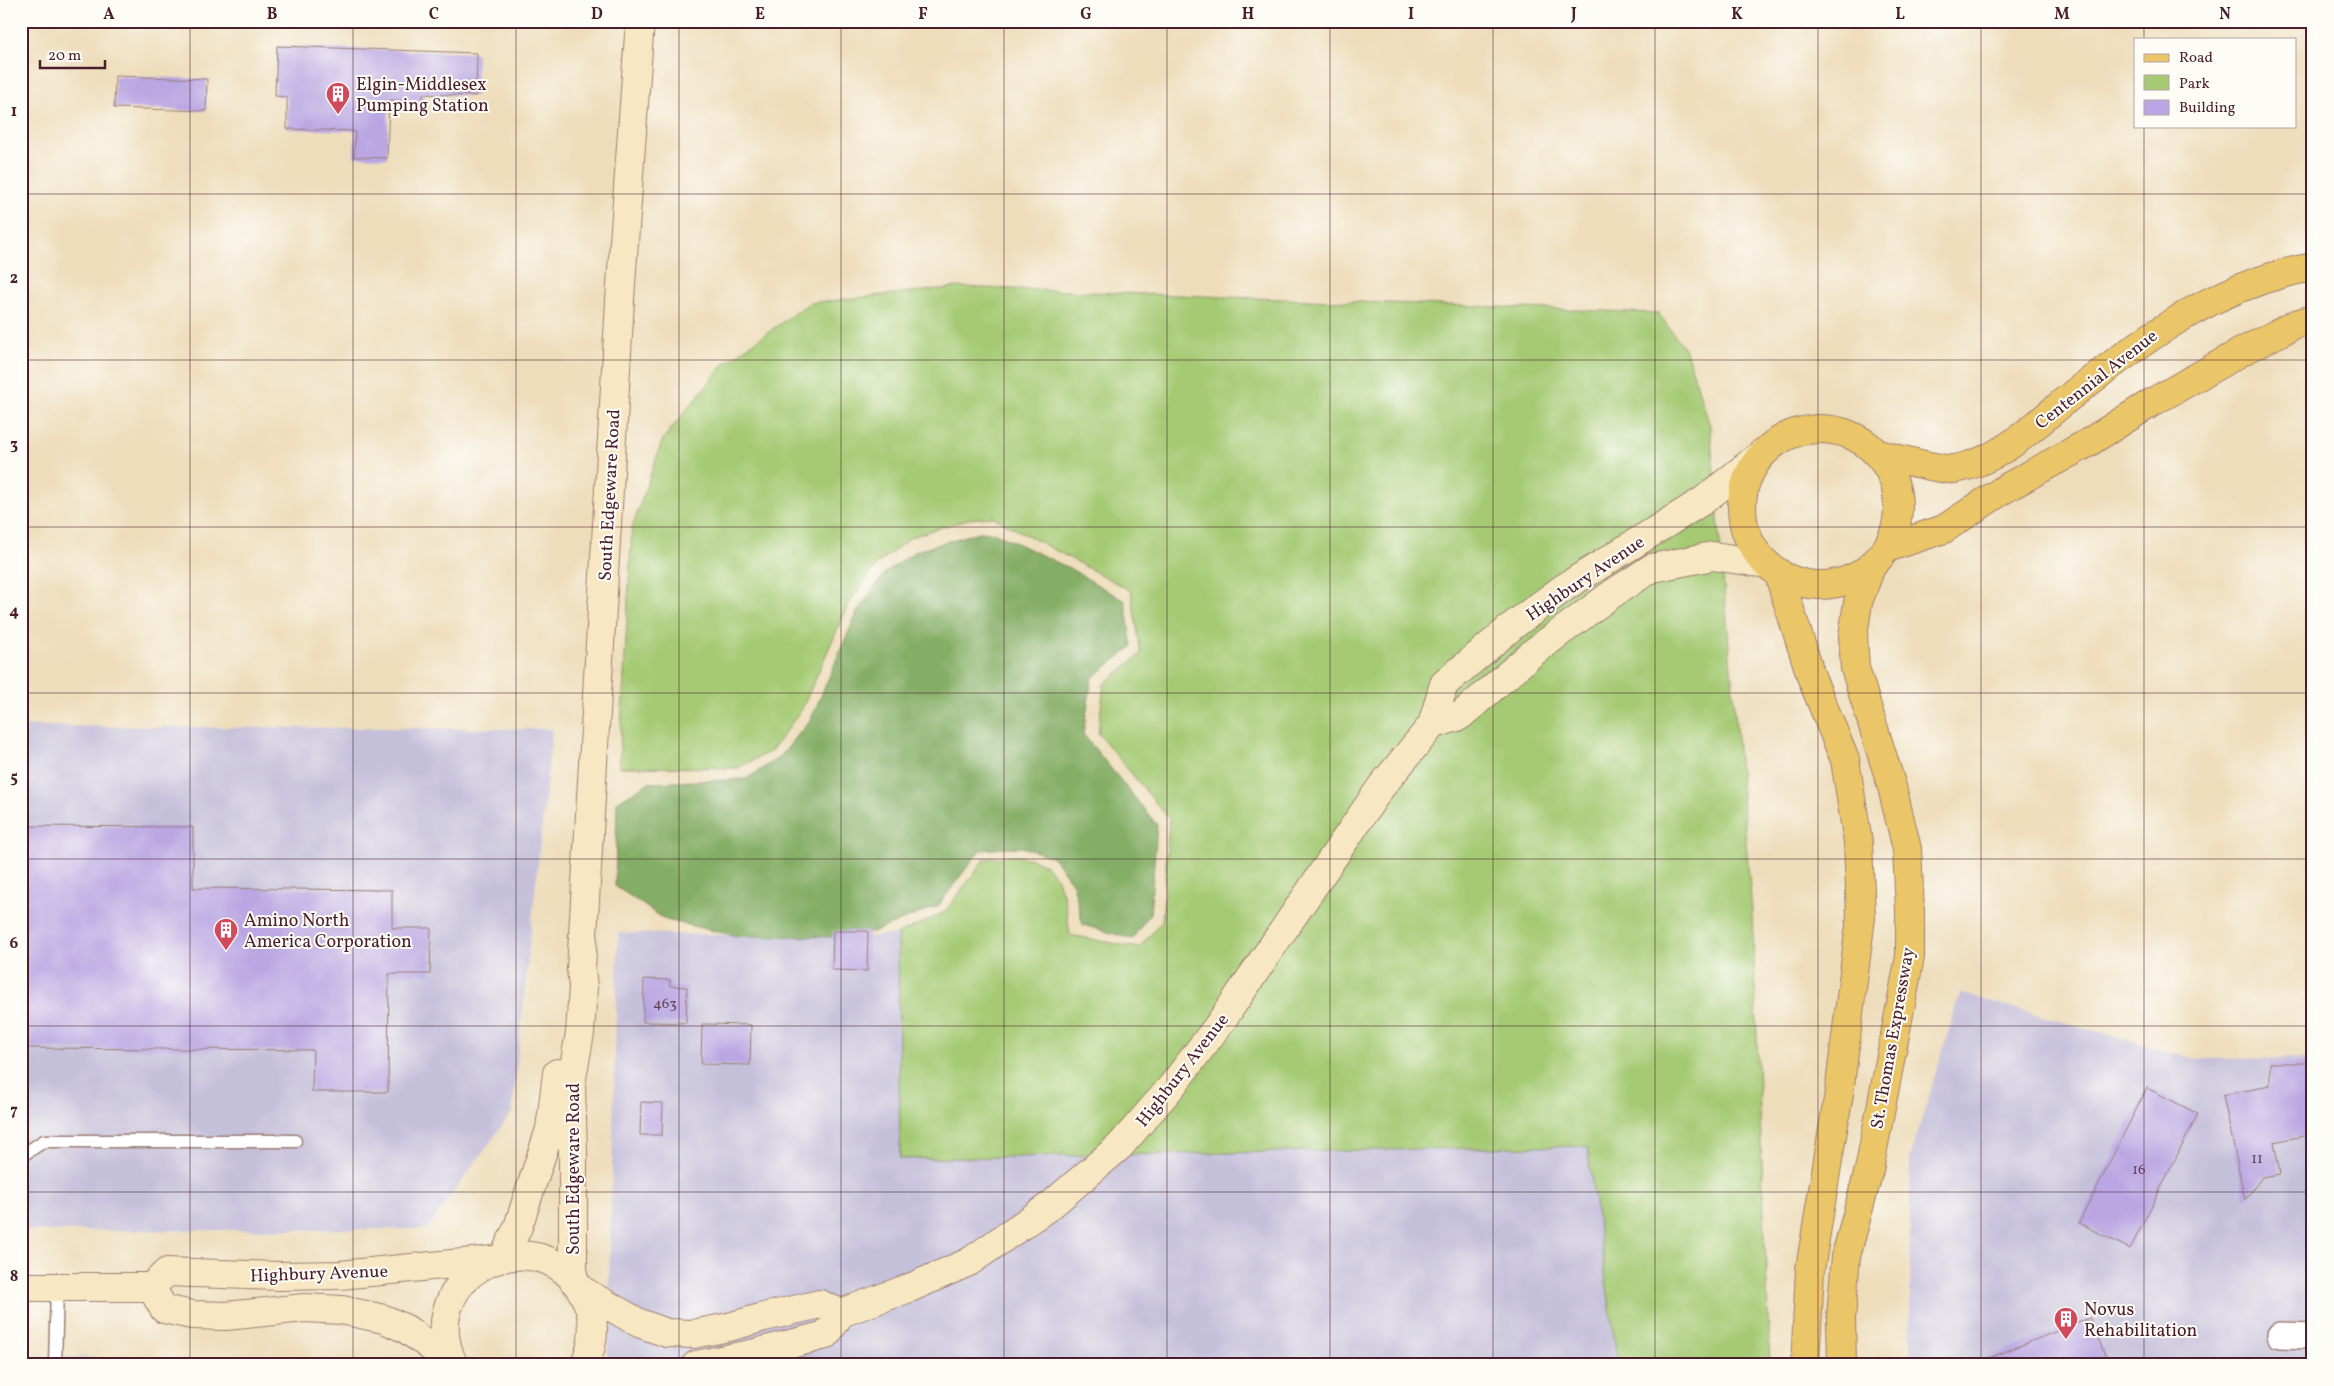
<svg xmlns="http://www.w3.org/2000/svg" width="2334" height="1386" font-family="Vollkorn,serif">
<rect width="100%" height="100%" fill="#fdfcf7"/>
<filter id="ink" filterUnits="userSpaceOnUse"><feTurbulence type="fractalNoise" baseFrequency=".02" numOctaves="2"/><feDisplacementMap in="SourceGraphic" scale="10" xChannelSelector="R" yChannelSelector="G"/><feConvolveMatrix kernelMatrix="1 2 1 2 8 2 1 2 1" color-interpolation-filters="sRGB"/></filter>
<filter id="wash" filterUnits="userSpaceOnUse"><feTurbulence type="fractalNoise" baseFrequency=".0096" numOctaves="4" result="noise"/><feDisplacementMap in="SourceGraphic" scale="20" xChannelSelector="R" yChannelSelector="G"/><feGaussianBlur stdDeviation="1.12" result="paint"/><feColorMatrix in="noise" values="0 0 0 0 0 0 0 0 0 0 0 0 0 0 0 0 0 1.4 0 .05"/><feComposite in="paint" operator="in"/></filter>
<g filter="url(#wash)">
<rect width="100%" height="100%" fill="#edb"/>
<!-- industrial -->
<path fill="#c5c0da" d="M21,726L552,729L512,1112L427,1229L21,1231Z
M618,933L860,937L898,934L900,1159L1587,1146L1618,1365H607Z
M1960,993L2195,1059L2313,1058V1365H1910V1158Z
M21,1356L307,1363L309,1365H21Z"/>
<!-- green -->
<path fill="#a5ca73" stroke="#78744f" d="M959,287L1658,313L1686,351L1710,426L1752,911L1770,1365H1618L1587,1146L900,1159L898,934L945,912L985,859C997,858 1012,855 1023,857C1065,863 1065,903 1070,935L1139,948L1162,921L1169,819L1098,733L1104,684L1141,654L1131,591L993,517L968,519L911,537L876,565L849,603L802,709L771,751L738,768L619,767L632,528L663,439L724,364L809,303Z"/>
<!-- forest -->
<path fill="#84ae65" stroke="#676648" d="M979,532L995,533L1071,569L1125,601L1132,647L1092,678L1083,734L1157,825L1150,914L1132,939L1083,925L1073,884L1053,857L1022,847L980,850L938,906L860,937L737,936L666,920L615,886L617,802L648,783L746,779L780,757L811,719L857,612L885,573L916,551Z"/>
<g id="blocks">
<!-- building -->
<path fill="#b9a6e2" d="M277,46L477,53L476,96L423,94V101L389,100L387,158L354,157L355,131L287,129V97L275,96Z
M115,76L207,79L206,111L114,108Z
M21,826L193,827V888L392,890V928H431L430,974H389L388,1092H312L313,1050L21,1048Z
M833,931H868L867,971L832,970Z
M644,979L670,980V986L687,987L686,1023L643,1022Z
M702,1024L751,1025L750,1065L701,1064Z
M2270,1063H2313V1134L2274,1142L2280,1174L2262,1177L2245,1200L2223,1095L2270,1086Z
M2147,1088L2198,1114L2130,1249L2079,1223Z
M641,1102L663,1103L662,1135H640Z
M2090,1318L2109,1365H1974V1364Z"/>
</g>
</g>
<g filter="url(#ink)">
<use href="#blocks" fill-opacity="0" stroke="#9c7e73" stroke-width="1"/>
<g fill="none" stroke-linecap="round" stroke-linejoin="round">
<defs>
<path id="service" d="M21,1156L44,1141H295
M55,1365L57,1287"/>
<path id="minor" d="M2280,1335L2313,1336"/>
<path id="secondary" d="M1432,725L1460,716L1535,651L1612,594L1652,568L1713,556L1767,564
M503,1258L518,1227L550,1129L557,1073
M573,1280V1152L571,1084L580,1033L583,987L581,969L621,284L640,21
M21,1287H151L167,1272L279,1276L340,1275L493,1260
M151,1287L164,1309L192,1315L226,1316L304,1308L342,1310L384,1319L406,1329L453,1363
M583,1291L639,1323L667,1333L693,1334L729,1327L764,1317L820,1304L841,1313
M454,1365C408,1271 548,1208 587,1302C596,1323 594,1345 584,1365
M696,1365L751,1354L826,1335L841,1313L912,1287L969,1262L1051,1205L1120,1146L1172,1086L1220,1023L1381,787L1432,725L1444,684L1515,624L1565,587L1704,500L1764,452"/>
<path id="primary" d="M1742 507a78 78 0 1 1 156 0a78 78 0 1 1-156 0Z
M1878,454C1893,457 1943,471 1955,469C2007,459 2041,418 2081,388C2154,332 2221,283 2313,267
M1887,548L1944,529L2006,488L2086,444L2151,403L2241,352L2296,324L2313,319"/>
<path id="motorway" d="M1778,572L1812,679L1845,760L1858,842L1861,917L1839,1093L1810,1269L1805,1365
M1842,1365L1841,1318L1846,1256L1869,1170L1910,957V910L1907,849L1892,787L1855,668L1853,636L1858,602L1871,567"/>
</defs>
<!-- service casing -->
<use href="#service" stroke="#9c7e73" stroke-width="15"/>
<!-- minor casing -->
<use href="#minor" stroke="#9c7e73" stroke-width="28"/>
<!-- secondary casing -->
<use href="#secondary" stroke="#9c7e73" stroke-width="30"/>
<!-- primary casing -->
<use href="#primary" stroke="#9c7e73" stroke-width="30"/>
<!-- motorway casing -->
<use href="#motorway" stroke="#9c7e73" stroke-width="30"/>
<!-- service -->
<use href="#service" stroke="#fff" stroke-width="12"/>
<!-- minor -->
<use href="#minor" stroke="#fff" stroke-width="25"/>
<!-- secondary -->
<use href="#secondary" stroke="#f7e8c3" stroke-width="28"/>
<!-- primary -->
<use href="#primary" stroke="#ebc669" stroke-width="28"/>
<!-- motorway -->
<use href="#motorway" stroke="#ebc669" stroke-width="28"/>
</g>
</g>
<!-- grid -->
<path fill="none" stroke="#4a1f2b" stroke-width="1" stroke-opacity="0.55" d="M190,21V1365M353,21V1365M516,21V1365M679,21V1365M841,21V1365M1004,21V1365M1167,21V1365M1330,21V1365M1493,21V1365M1655,21V1365M1818,21V1365M1981,21V1365M2144,21V39M2144,126V1365M21,194H2313M21,360H2313M21,527H2313M21,693H2313M21,859H2313M21,1026H2313M21,1192H2313"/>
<!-- icons -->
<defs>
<symbol id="building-pin" viewBox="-11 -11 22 30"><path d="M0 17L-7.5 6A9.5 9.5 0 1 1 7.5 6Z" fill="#d1495b" stroke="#fdfcf7"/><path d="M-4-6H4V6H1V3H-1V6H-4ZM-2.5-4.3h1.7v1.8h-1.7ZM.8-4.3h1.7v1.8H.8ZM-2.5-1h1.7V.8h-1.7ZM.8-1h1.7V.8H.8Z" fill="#fff"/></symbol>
</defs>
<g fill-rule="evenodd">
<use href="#building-pin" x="324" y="80" width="28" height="38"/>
<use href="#building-pin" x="212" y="916" width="28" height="38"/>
<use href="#building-pin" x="2052" y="1305" width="28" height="38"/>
</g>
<g text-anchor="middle" stroke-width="4" stroke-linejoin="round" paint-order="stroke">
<!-- number labels -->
<g font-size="15" fill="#664159">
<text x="665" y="1008">463</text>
<text x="2257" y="1163">11</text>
<text x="2139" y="1174">16</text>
</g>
<!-- poi labels -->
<g font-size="18" fill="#4a1f2b" stroke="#fdfcf7" text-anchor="start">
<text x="356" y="90">Elgin-Middlesex<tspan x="356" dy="21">Pumping Station</tspan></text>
<text x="244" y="926">Amino North<tspan x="244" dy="21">America Corporation</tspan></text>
<text x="2084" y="1315">Novus<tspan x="2084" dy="21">Rehabilitation</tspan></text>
</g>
<!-- street labels -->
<g font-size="18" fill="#4a1f2b" stroke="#fdfcf7">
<text transform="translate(2096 379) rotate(-38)" y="6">Centennial Avenue</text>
<text transform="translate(609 495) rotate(-87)" y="6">South Edgeware Road</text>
<text transform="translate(1585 578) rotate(-34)" y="6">Highbury Avenue</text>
<text transform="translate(1892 1038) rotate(-80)" y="6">St. Thomas Expressway</text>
<text transform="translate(1182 1070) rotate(-52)" y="6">Highbury Avenue</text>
<text transform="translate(573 1169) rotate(-90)" y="6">South Edgeware Road</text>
<text transform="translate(319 1273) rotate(-2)" y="6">Highbury Avenue</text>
</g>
</g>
<!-- margin -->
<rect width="2334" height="1386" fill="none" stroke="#fdfcf7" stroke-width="55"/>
<!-- legend -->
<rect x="2134" y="38" width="162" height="90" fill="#fdfcf7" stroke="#b5a4a5"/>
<rect x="2144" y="54" width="25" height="8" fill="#ebc669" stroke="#b5a4a5"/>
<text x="2179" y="62" font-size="15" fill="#4a1f2b">Road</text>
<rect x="2144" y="75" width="25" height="15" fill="#a5ca73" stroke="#b5a4a5"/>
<text x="2179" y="88" font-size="15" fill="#4a1f2b">Park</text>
<rect x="2144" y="100" width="25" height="15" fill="#b9a6e2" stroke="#b5a4a5"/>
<text x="2179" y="112" font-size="15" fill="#4a1f2b">Building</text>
<!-- scale -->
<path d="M40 60v8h65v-8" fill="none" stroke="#4a1f2b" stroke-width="2.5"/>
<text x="48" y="60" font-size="15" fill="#4a1f2b" stroke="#fdfcf7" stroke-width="4" paint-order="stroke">20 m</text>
<rect x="28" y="28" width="2278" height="1330" fill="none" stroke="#4a1f2b" stroke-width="2"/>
<g font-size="16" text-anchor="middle" font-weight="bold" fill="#4a1f2b">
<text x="109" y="19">A</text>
<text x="272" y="19">B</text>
<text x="434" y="19">C</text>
<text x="597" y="19">D</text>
<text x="760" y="19">E</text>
<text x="923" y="19">F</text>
<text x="1086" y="19">G</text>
<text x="1248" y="19">H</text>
<text x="1411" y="19">I</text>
<text x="1574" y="19">J</text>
<text x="1737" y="19">K</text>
<text x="1900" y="19">L</text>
<text x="2062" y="19">M</text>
<text x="2225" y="19">N</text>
<text x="14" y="116">1</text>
<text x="14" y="283">2</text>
<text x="14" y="449">3</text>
<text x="14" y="616">4</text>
<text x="14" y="782">5</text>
<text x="14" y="948">6</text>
<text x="14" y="1115">7</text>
<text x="14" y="1281">8</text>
</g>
</svg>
